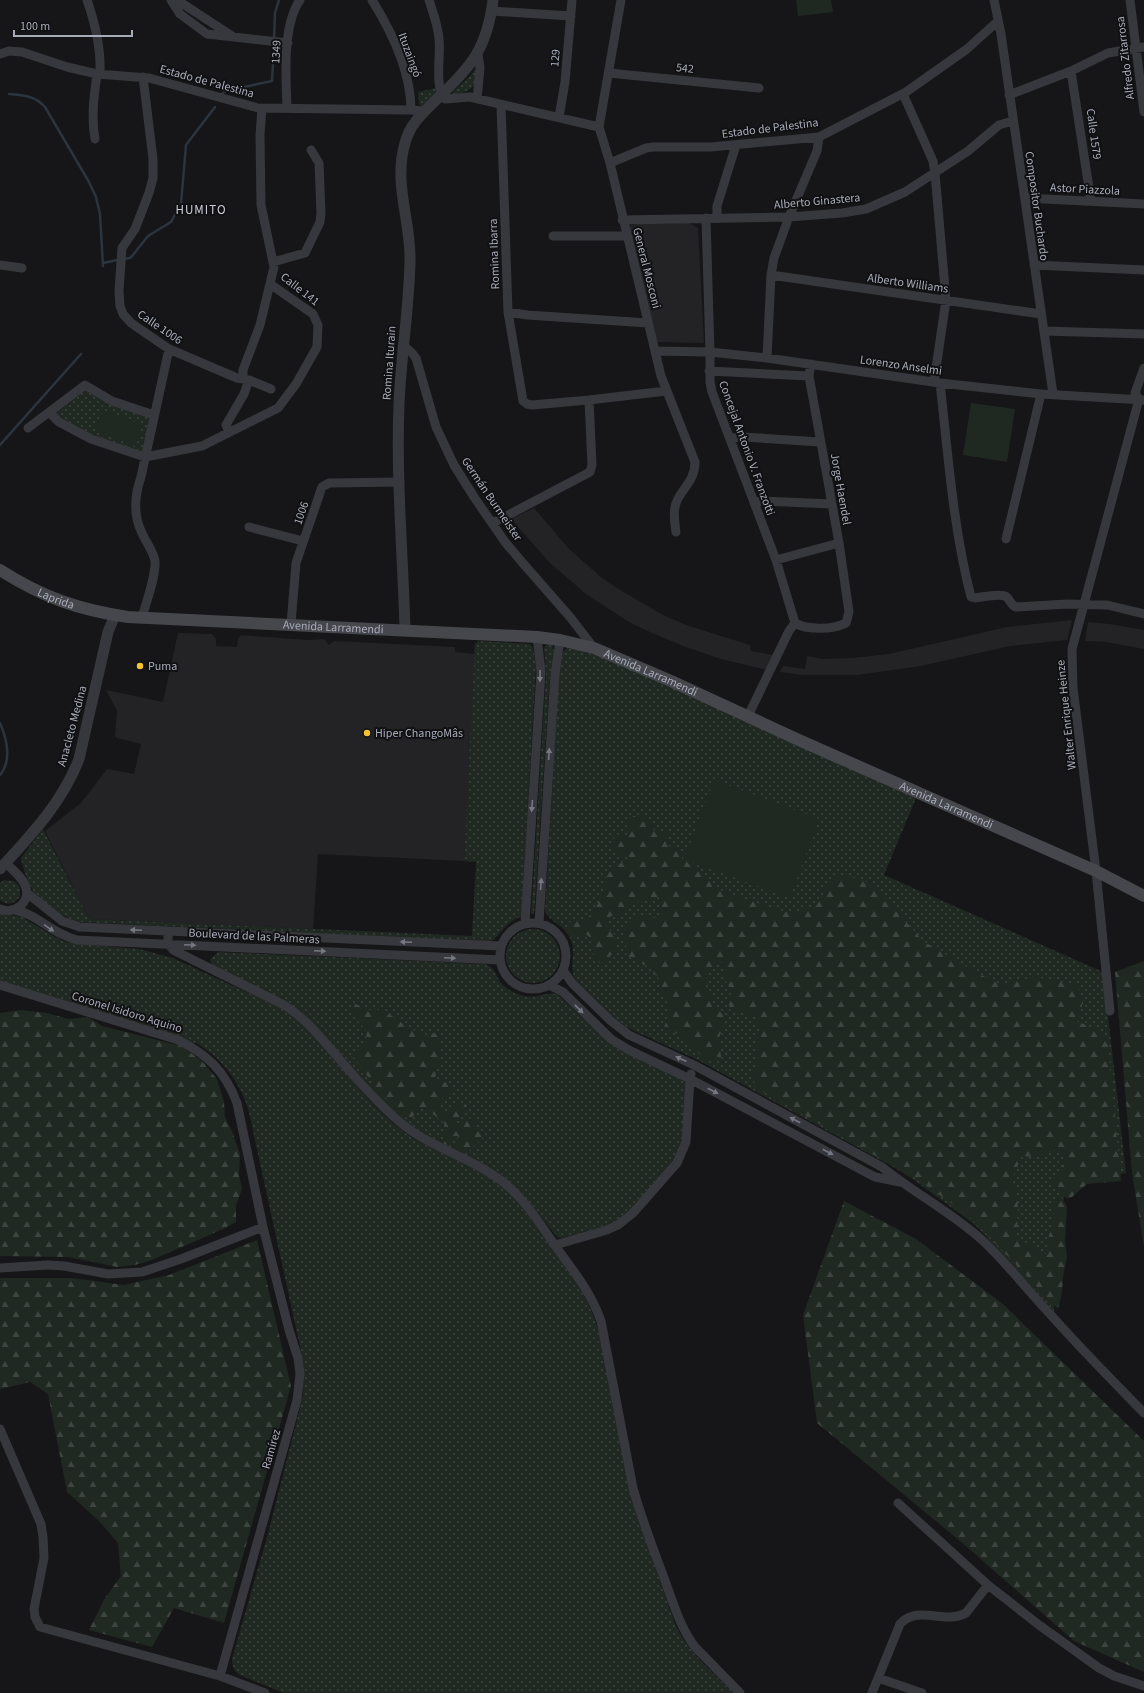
<svg xmlns="http://www.w3.org/2000/svg" width="1144" height="1693" font-family="'Source Sans 3',sans-serif">
<defs>
<pattern id="green-dots" width="8" height="8" patternUnits="userSpaceOnUse"><rect width="8" height="8" fill="#202822"/><path d="M2 2h.1M6 6h.1" fill="none" stroke="#3e4440" stroke-width="1.8" stroke-linecap="round"/></pattern>
<pattern id="forest-firs" width="22" height="20" patternUnits="userSpaceOnUse"><rect width="22" height="20" fill="#202822"/><path d="M5 1l3.5 6h-7zM16 11l3.5 6h-7z" fill="#3e4440"/></pattern>
</defs>
<rect width="100%" height="100%" fill="#161618"/>
<!-- built -->
<path fill="#232225" d="M689,223L698,228L704,343L656,342L627,227L637,224Z
M534,508L569,549L602,578L620,590L663,615L686,625L750,645L751,651L773,655L767,670L721,659L683,646L652,633L629,622L586,594L550,563L511,519Z
M1072,620L1067,640L1010,646L921,666L857,675H802L780,672L783,666L805,669L807,656L823,659L853,658L889,654L1007,627Z
M1088,622L1109,624L1144,630V649L1106,642L1085,641Z
M178,633L212,634L216,639V646L237,647L238,638L241,635L307,640L324,639L329,645L334,641L455,647V652L477,654L464,861L318,854L313,929L89,919L45,831L81,803L107,769L134,774L141,744L117,738L115,736L117,711L106,690L163,702Z"/>
<!-- green -->
<path fill="url(#green-dots)" d="M475,69C480,87 470,91 455,95L452,93L471,75Z
M437,88L438,92L421,107L419,104L418,92Z
M83,389L149,418L144,452L89,434L55,415V412Z
M478,641L530,644L533,648L536,668L521,917C503,922 500,938 489,942L81,922C68,920 44,906 36,895C30,889 22,866 21,858L43,829L89,919L472,936L476,862L464,861L475,644Z
M547,644L552,645L554,651L550,675L535,903L534,914H531L546,675L544,648Z
M568,647L600,656L742,718L916,798L884,875L1103,972L1126,1173L1087,1180L1064,1197L1054,1312L980,1230L970,1221L914,1180L897,1169L698,1060L628,1028L617,1020L575,979C568,967 578,953 569,936C563,925 547,920 545,910L559,673L563,652Z
M4,880L14,881L20,887V896C15,904 7,906 0,900V883Z
M0,913L22,917L50,934L65,942L80,944L139,949L173,958L283,1009C301,1021 314,1037 328,1053C350,1077 370,1103 394,1124C425,1151 465,1159 497,1182C517,1197 531,1220 546,1240C567,1269 590,1297 599,1333L635,1508L675,1624C688,1652 712,1672 734,1693H283L240,1675C234,1671 232,1667 232,1659L269,1530L303,1396L304,1368L301,1351L248,1108C238,1080 223,1060 198,1044L0,981Z
M506 956a27 27 0 1 1 54 0a27 27 0 1 1-54 0Z
M218,952L484,964C495,966 496,977 502,984C506,988 512,992 518,994C534,1001 544,991 557,994L598,1032L685,1082L686,1085L684,1135L677,1157L630,1210L612,1224L562,1238L557,1237L524,1196L502,1175L479,1162L437,1142L411,1126L389,1108L317,1028L299,1010L212,965L210,959Z"/>
<!-- forest -->
<path fill="url(#forest-firs)" d="M640,814L651,825L656,833L671,831L666,845L678,848L682,858L720,890L770,908L792,913L817,905L830,881L842,875L865,881L884,897L923,941L977,973L1000,984L1036,977L1077,985L1083,1003L1076,1021L1096,1029L1107,1036L1121,1181L1087,1184L1072,1197L1067,1199L1051,1182L1062,1169L1065,1152L1056,1150L1035,1157L1022,1156L1012,1179L1018,1199L1017,1239L1033,1245L1041,1255L1046,1254L1047,1243L1054,1219L1052,1203L1061,1196L1067,1207L1065,1241L1067,1257L1063,1277L1062,1293L1058,1309L985,1232L957,1207L915,1178L758,1089L751,1077V1072L758,1068C755,1056 755,1043 760,1031L756,1018L743,1011L731,1012L729,1004L731,991L724,977V964L717,959L706,976L708,990L715,1008L726,1016L719,1038L721,1057L715,1061L704,1059L683,1036L664,1028L670,1008L662,994L659,979L650,968L627,956L625,937L626,924C639,913 646,916 660,920L662,905L660,897L646,900L628,906L623,914L613,915L603,922L617,938L615,950L605,963L596,962L593,952L594,941L586,934L575,938L568,930L567,924L576,919H587C593,912 599,904 602,894C604,889 604,881 607,876C612,866 621,865 628,858L618,854L611,845L616,834L627,837L629,818Z
M1144,961V1247L1132,1173L1115,972Z
M355,1004L369,1010L376,1009L389,1014L412,1030L427,1035L438,1032L440,1035L437,1042L441,1047V1064L437,1069L435,1079L451,1084V1091L442,1098L441,1107L443,1111L449,1112L455,1106L465,1102L467,1108L464,1116L456,1119V1126L471,1118L477,1123L475,1131L480,1132L482,1138L467,1153L462,1152L457,1146L458,1136H453V1144L449,1146L442,1143L445,1137L444,1122C436,1119 431,1109 423,1107L412,1117L407,1118C401,1115 391,1108 386,1102V1096L380,1095L372,1086L371,1081L353,1056L365,1043L367,1032C362,1024 355,1020 351,1011Z
M21,1010L47,1013L68,1019L88,1017L102,1026L181,1046L202,1061L217,1079L224,1102L225,1117L232,1131L240,1154L239,1175L242,1189L236,1205V1222L223,1229L152,1260L135,1265L117,1267L69,1257L0,1256V1013Z
M844,1201L916,1239L1003,1304L1144,1441V1672L1074,1641L959,1540L817,1423L803,1315Z
M257,1240L291,1386L224,1623L174,1608L152,1647L89,1630L105,1598L121,1576L118,1543L99,1521L67,1492L48,1394L30,1382L0,1389V1278H72L124,1285L169,1275Z"/>
<!-- pitch -->
<path fill="#202822" d="M796,0H831L833,12L798,16Z
M971,403L1015,409L1007,462L963,455Z
M103,410L142,425L135,446L95,431Z
M714,780L819,819L790,898L684,859Z"/>
<g fill="none" stroke-linecap="round" stroke-linejoin="round">
<!-- stream -->
<path stroke="#2c343d" stroke-width="2.5" d="M274,39L275,13L279,0
M9,94C24,95 35,96 45,107L89,182L96,197L100,214L103,266
M222,94L225,91L272,81L274,44
M123,259L130,258L133,255L148,236L171,222L181,204L186,145L215,107
M103,263L118,260
M0,445L81,354
M0,723C7,739 12,761 0,775"/>
<!-- minor -->
<path stroke="#37383d" stroke-width="9" d="M87,0C95,23 101,49 100,73
M171,0L180,14L207,34L288,43
M177,0L232,36
M372,0C392,32 411,71 411,110
M429,0C433,13 438,25 439,39C441,56 434,87 445,99L470,97L599,127
M621,0L599,127L610,163L661,376L695,462C695,484 678,490 675,507C673,515 675,524 676,532
M994,0L1001,34L1053,394
M1130,0L1144,112
M492,11L571,16
M0,54L9,51L22,52L67,67L97,74L149,78L258,108L411,110L423,111
M1071,71L1091,201
M609,73L759,88
M143,77L153,159V178L149,193L135,229L122,248L119,291L120,306L123,314L131,323L169,349L237,378L249,380L244,394L226,425L229,432
M903,94L933,161L935,173L946,300L934,382
M1009,95L1071,71L1108,53L1144,47
M477,99L480,68L478,54
M501,105L508,312L523,401L527,404L532,405L589,400L666,391
M287,107C286,77 282,26 300,0
M559,117L565,82L572,0
M95,139C91,117 94,96 97,74
M610,163L646,148L653,147H711L819,137L906,92L967,49L998,21
M1025,198L1144,204
M717,217V206L736,145
M706,218L710,352V382L712,392L776,560L795,623C807,630 833,630 846,623L849,612L839,543L809,376L811,364
M622,220L789,217L842,213L866,209L905,192L968,151L999,125L1013,121
M553,236H627
M273,262L305,253L320,222L321,213L319,163L311,150
M0,265L22,268
M1034,265L1144,270
M771,275L1041,314
M508,312L527,315L648,323
M1044,331L1144,334
M403,345L412,353L416,358L436,427L454,465L474,497L505,542L521,561L570,617L594,648
M655,351L710,352L767,358L940,383L1041,394L1144,400
M767,358L771,275L774,258L789,217L817,151L819,137
M709,371L809,376
M243,379V370L260,325L274,267L261,205L260,135L262,108
M249,380L271,389
M940,383C948,454 953,527 971,597L975,598C981,597 1000,594 1005,596C1010,598 1010,605 1016,607L1068,604L1107,605L1144,614
M1139,399L1135,393L1144,368
M50,413L59,422L91,439L145,457L202,446L278,408L296,384L317,347L318,325L313,314L270,284
M28,428L85,385L112,401L154,415
M730,438L743,437L820,442
M754,503L760,501L832,504
M493,523L590,472L592,465L589,400
M249,527L303,541
M1006,539L1041,394
M776,560L839,543
M142,618C146,602 156,577 155,561C153,550 145,541 141,531C133,513 135,494 141,477L169,349
M291,624L296,563L322,487L329,483L400,482
M748,716L789,631L795,623
M27,893L62,921L80,927L501,946
M0,909C14,915 30,903 26,888C24,878 12,870 6,863
M15,910C37,914 52,934 77,940L500,960
M500 956a33 33 0 1 1 66 0a33 33 0 1 1-66 0Z
M525,923L541,672L537,637
M539,923L555,674L560,640
M168,932V943L173,950L284,1005C302,1016 315,1031 328,1046C349,1070 370,1096 394,1117C424,1145 457,1152 490,1173C518,1189 536,1218 554,1244C572,1269 591,1292 601,1321L633,1488C641,1517 652,1546 663,1575C672,1599 679,1626 695,1647L740,1693
M563,970L572,983L611,1021L629,1035L694,1065L882,1167C914,1193 951,1212 982,1240C1007,1263 1027,1290 1050,1314C1080,1348 1112,1380 1144,1413
M0,985L178,1040C208,1055 225,1071 237,1103L263,1227L289,1330L298,1358L300,1374L297,1400L220,1676
M549,985L563,992L611,1039L629,1050L690,1079L875,1177L900,1182
M1110,1011L1096,871L1073,688L1072,649L1139,399
M555,1245L607,1230L618,1225L633,1213L677,1163L686,1142L690,1079L691,1074
M0,1268L48,1265L64,1266L108,1274L142,1272L181,1259L263,1227
M0,1429L41,1524L43,1537L44,1558L34,1609L35,1617L40,1627L220,1676L265,1693
M898,1503L988,1585L1039,1625L1099,1668L1114,1676L1144,1686
M878,1678L922,1693
M872,1693L900,1624C918,1604 945,1625 966,1613L988,1585"/>
<!-- tertiary -->
<path stroke="#37383d" stroke-width="11" d="M405,630C403,556 396,478 399,404C401,356 409,309 410,261C411,221 393,183 405,143C410,123 424,112 438,98C472,66 487,48 493,0
M0,869C31,835 62,803 79,759L108,632L115,615"/>
<!-- secondary -->
<path stroke="#45474d" stroke-width="12" id="s1" d="M0,570C42,597 79,610 128,617L537,637L560,640L594,648L671,681L801,741L1096,871L1144,896"/>
</g>
<!-- one-way arrows -->
<defs><path id="oneway-solid" d="M-6-.8H1V-3.2L6.5 0L1 3.2V.8H-6Z"/></defs>
<g fill="#757881">
<use href="#oneway-solid" transform="translate(540 676) rotate(91)"/>
<use href="#oneway-solid" transform="translate(549 754) rotate(-86)"/>
<use href="#oneway-solid" transform="translate(532 806) rotate(94)"/>
<use href="#oneway-solid" transform="translate(541 884) rotate(-86)"/>
<use href="#oneway-solid" transform="translate(49 928) rotate(34)"/>
<use href="#oneway-solid" transform="translate(136 930) rotate(-177)"/>
<use href="#oneway-solid" transform="translate(406 942) rotate(-178)"/>
<use href="#oneway-solid" transform="translate(190 945) rotate(3)"/>
<use href="#oneway-solid" transform="translate(320 951) rotate(3)"/>
<use href="#oneway-solid" transform="translate(450 958) rotate(3)"/>
<use href="#oneway-solid" transform="translate(579 1009) rotate(44)"/>
<use href="#oneway-solid" transform="translate(681 1059) rotate(-155)"/>
<use href="#oneway-solid" transform="translate(713 1091) rotate(28)"/>
<use href="#oneway-solid" transform="translate(795 1120) rotate(-152)"/>
<use href="#oneway-solid" transform="translate(828 1152) rotate(28)"/>
</g>
<!-- markers -->
<g fill="#f5c332" stroke="#111113" stroke-width="1.5">
<circle cx="140" cy="666" r="4"/>
<circle cx="367" cy="733" r="4"/>
</g>
<g text-anchor="middle" stroke-width="4" stroke-linejoin="round" paint-order="stroke">
<!-- street labels -->
<g font-size="12" fill="#a8acb9" stroke="#111113">
<text transform="translate(276 52) rotate(-87)" y="4">1349</text>
<text transform="translate(410 55) rotate(70)" y="4">Ituzaingó</text>
<text transform="translate(555 58) rotate(-85)" y="4">129</text>
<text transform="translate(1125 58) rotate(-97)" y="4">Alfredo Zitarrosa</text>
<text transform="translate(685 68) rotate(6)" y="4">542</text>
<text transform="translate(207 81) rotate(15)" y="4">Estado de Palestina</text>
<text transform="translate(770 128) rotate(-7)" y="4">Estado de Palestina</text>
<text transform="translate(1094 134) rotate(82)" y="4">Calle 1579</text>
<text transform="translate(1085 189) rotate(3)" y="4">Astor Piazzola</text>
<text transform="translate(817 201) rotate(-5)" y="4">Alberto Ginastera</text>
<text transform="translate(1037 206) rotate(82)" y="4">Compositor Buchardo</text>
<text transform="translate(494 254) rotate(-92)" y="4">Romina Ibarra</text>
<text transform="translate(647 268) rotate(76)" y="4">General Mosconi</text>
<text transform="translate(908 283) rotate(8)" y="4">Alberto Williams</text>
<text transform="translate(300 289) rotate(38)" y="4">Calle 141</text>
<text transform="translate(160 327) rotate(34)" y="4">Calle 1006</text>
<text transform="translate(389 363) rotate(-86)" y="4">Romina Iturain</text>
<text transform="translate(901 365) rotate(8)" y="4">Lorenzo Anselmi</text>
<text transform="translate(747 448) rotate(70)" y="4">Concejal Antonio V. Franzotti</text>
<text transform="translate(841 489) rotate(80)" y="4">Jorge Haendel</text>
<text transform="translate(492 499) rotate(56)" y="4">Germán Burmeister</text>
<text transform="translate(301 513) rotate(-71)" y="4">1006</text>
<text dy="4" stroke="none"><textPath href="#s1" startOffset="63">Laprida</textPath></text>
<text dy="4" stroke="none"><textPath href="#s1" startOffset="343">Avenida Larramendi</textPath></text>
<text dy="4" stroke="none"><textPath href="#s1" startOffset="667">Avenida Larramendi</textPath></text>
<text transform="translate(1066 715) rotate(-96)" y="4">Walter Enrique Heinze</text>
<text transform="translate(72 726) rotate(-75)" y="4">Anacleto Medina</text>
<text dy="4" stroke="none"><textPath href="#s1" startOffset="991">Avenida Larramendi</textPath></text>
<text transform="translate(254 936) rotate(3)" y="4">Boulevard de las Palmeras</text>
<text transform="translate(127 1012) rotate(17)" y="4">Coronel Isidoro Aquino</text>
<text transform="translate(271 1449) rotate(-74)" y="4">Ramírez</text>
</g>
<!-- poi labels -->
<g font-size="12" fill="#a8acb9" stroke="#111113" text-anchor="start">
<text x="148" y="670">Puma</text>
<text x="375" y="737">Hiper ChangoMâs</text>
</g>
<!-- neighbourhood labels -->
<g font-size="13" letter-spacing="1" fill="#c9cbd4" stroke="#111113">
<text x="201" y="214">HUMITO</text>
</g>
</g>
<!-- scale -->
<path d="M14 30v6h118v-6" fill="none" stroke="#a8acb9" stroke-width="2"/>
<text x="20" y="30" font-size="12" fill="#a8acb9" stroke="#111113" stroke-width="3" paint-order="stroke">100 m</text>
</svg>
